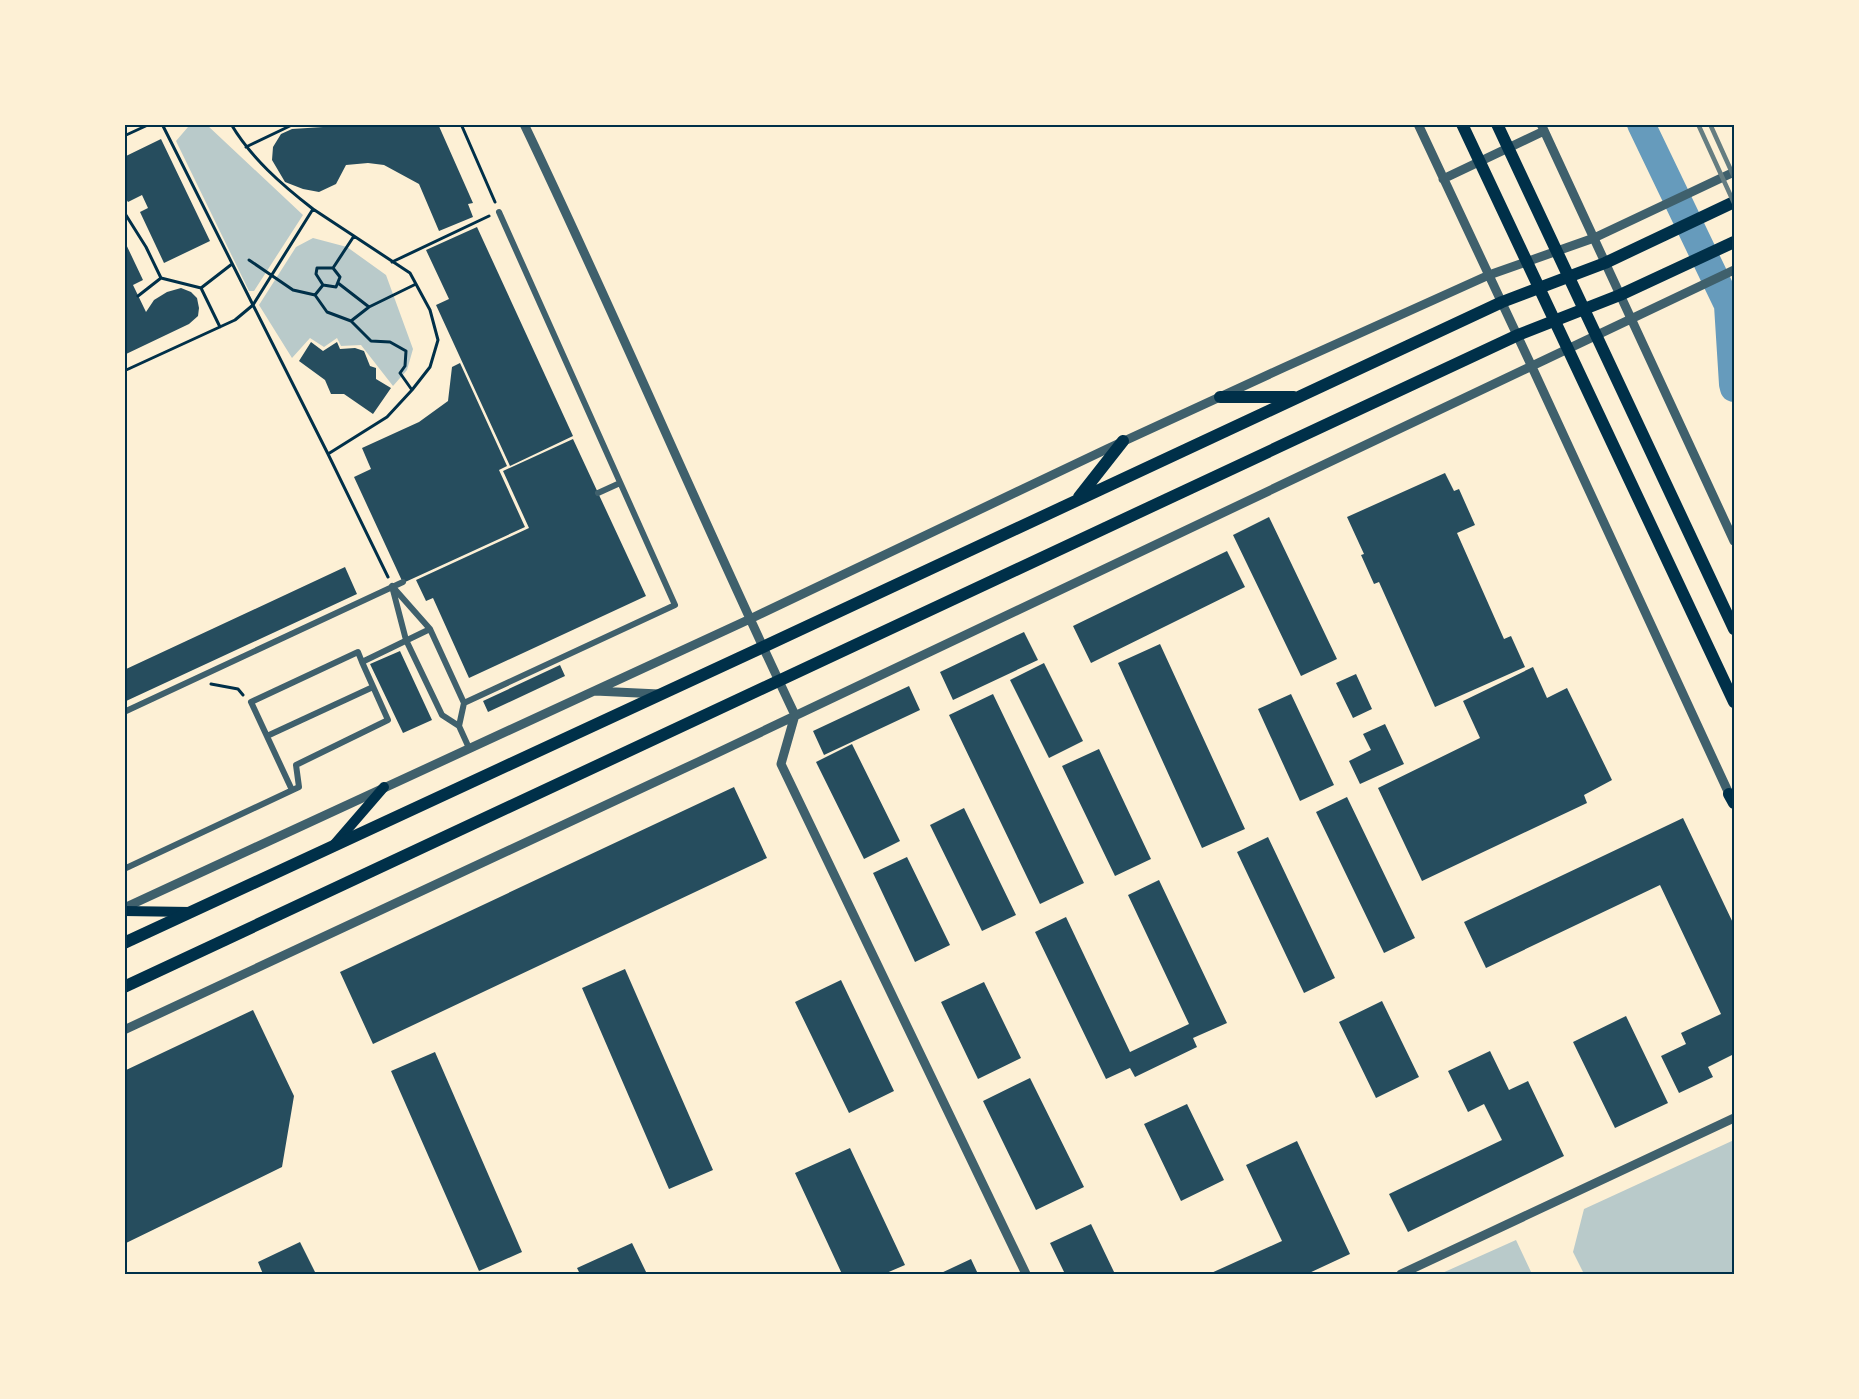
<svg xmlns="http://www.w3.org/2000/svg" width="1859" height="1399" font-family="Karla,sans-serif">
<rect width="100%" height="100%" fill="#fdf0d5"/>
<!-- green -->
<path fill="#b9caca" d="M200,125H207L303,215L254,291H249L176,141L188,127Z
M313,238L347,247L386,275L413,349L407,370L393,386L361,345L341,346L337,338L324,347L310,338L292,358L259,305L296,247Z
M1734,1140V1274H1584L1573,1252L1584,1209Z
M1516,1240L1532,1274H1440Z"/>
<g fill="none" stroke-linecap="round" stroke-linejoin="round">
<!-- river -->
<path stroke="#669bbc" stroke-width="28" d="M1641,124L1728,305L1733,384L1734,388"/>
</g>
<!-- building -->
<path fill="#264d5e" d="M327,124H438L473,203L468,204L473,217L439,231L419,184L384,165L368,163L346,165L336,184L319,192L303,189L285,182L272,160L273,147L281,134L292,129L323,127Z
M161,139L210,241L164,263L140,212L148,208L142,195L128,202L124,196V157Z
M477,227L573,436L510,466L436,305L449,299L426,250Z
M124,240L143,280L133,285L146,312L154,300L167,292L181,288L191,292L197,298L199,308L198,316L189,324L124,355Z
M311,342L323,351L337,342L340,349L355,348L364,351L370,366L376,368V379L391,388L373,414L344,394H331L325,380L299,361Z
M460,363L507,466L499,470L525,527L403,583L354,477L371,469L362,448L419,422L448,401L452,367Z
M573,439L646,596L469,678L433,598L426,601L416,580L529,528L503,471Z
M1445,473L1454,491L1459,489L1475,525L1457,533L1504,639L1511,636L1525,667L1435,707L1379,582L1374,584L1361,555L1364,554L1347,517Z
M1269,517L1337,659L1301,676L1233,535Z
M1227,551L1245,587L1091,663L1073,626Z
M345,567L357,594L124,702V670Z
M1024,632L1038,660L953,700L940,672Z
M1160,644L1245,829L1202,848L1118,663Z
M400,651L432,720L403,733L370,664Z
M1044,663L1083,741L1049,758L1010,680Z
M560,665L565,676L488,712L483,701Z
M1533,667L1547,698L1567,688L1612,780L1584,795L1587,803L1422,881L1378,788L1480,738L1463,701Z
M1356,674L1372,709L1353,718L1336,683Z
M909,686L920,710L824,755L813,731Z
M993,694L1084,883L1040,904L949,715Z
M1291,694L1334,785L1300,801L1258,709Z
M1385,724L1404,764L1360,784L1349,761L1371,750L1363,734Z
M852,744L900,841L864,859L816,762Z
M1099,749L1151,859L1115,876L1062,766Z
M734,787L767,858L373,1044L340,972Z
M1347,797L1415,938L1384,953L1316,812Z
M964,808L1016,915L982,931L930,825Z
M1683,818L1734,925V1054L1708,1067L1713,1077L1679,1093L1661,1056L1686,1044L1681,1033L1721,1014L1660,885L1486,968L1464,922Z
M1268,837L1335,978L1304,993L1237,852Z
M907,857L950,945L915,962L873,873Z
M1159,880L1227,1023L1193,1038L1197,1047L1135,1077L1130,1068L1106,1079L1035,932L1066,917L1130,1052L1189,1024L1128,895Z
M625,969L713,1170L669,1189L582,988Z
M841,980L894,1091L849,1113L795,1002Z
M984,982L1021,1058L978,1079L941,1002Z
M1382,1001L1419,1077L1376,1098L1339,1022Z
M253,1010L294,1096L282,1167L124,1244V1071Z
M1626,1016L1668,1103L1615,1128L1573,1042Z
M1490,1051L1509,1090L1528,1081L1564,1156L1408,1232L1389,1194L1502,1140L1484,1104L1468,1112L1448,1071Z
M435,1052L522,1252L479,1271L391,1071Z
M1030,1078L1084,1187L1036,1210L983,1101Z
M1187,1104L1224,1180L1181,1201L1144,1124Z
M1297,1141L1350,1254L1307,1274H1209L1282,1241L1246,1165Z
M850,1148L905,1265L884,1274H842L795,1173Z
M1091,1224L1115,1274H1065L1050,1243Z
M300,1242L316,1274H263L258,1262Z
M632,1243L647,1274H580L577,1268Z
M971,1259L978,1274H939Z"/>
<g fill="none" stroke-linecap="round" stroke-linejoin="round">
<!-- path -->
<path stroke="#003049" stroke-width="3" d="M162,124L253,305L313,209C282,185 251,158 231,124
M461,124L495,202
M124,136L150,124
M246,147L294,124
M313,209L410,273L430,310L438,340L430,367L412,390L387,417L328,454
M124,212L146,247L161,278
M249,260L293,290L315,295L323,285L316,274L317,268H333L354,236
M392,262L489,216
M338,283L369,307L416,284
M323,285L336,287L340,277L333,268
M201,288L232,264
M315,295L327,312L351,321L369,307
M138,296L161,278L201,288L220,327
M351,321L371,341L390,342L406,351L405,366L400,373L412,390
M124,371L235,320L253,305L328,454L388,577
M211,684L238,689L243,695"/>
<!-- minor -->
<path stroke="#3f606c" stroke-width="6" d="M598,493L620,483
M392,586L430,629L464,703L459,726L469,748
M393,590L406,640L442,715L459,726
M464,703L675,605L499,212
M124,712L403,582
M267,736L373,687
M292,790L251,702L358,652L362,662L430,629
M124,869L299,787L296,765L388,720L362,662"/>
<!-- tertiary -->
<path stroke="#3f606c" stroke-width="9" d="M524,124C618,320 702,520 795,715L781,764L1026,1274
M1418,124L1532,367L1731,798
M1541,124L1734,541
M1443,179L1544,131
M595,691L659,694
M124,908L750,619L1109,448L1285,367L1489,275L1594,238L1734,172
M124,1030L698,762L1734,270
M1401,1274L1734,1118"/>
<!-- secondary -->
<path stroke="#003049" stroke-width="10" d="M333,846L384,787
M124,911L190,912"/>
<!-- primary -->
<path stroke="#003049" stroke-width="12" d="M1220,397H1294
M1079,497L1123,441
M124,943L763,647L1502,302L1605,263L1734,202
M124,987L1518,335L1620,295L1734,242"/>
<!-- trunk -->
<path stroke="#003049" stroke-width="12" d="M1462,124L1734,702
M1497,124L1734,629
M1729,794L1734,803"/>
<!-- rail -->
<path stroke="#657d81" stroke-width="4.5" d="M1698,124L1734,203
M1710,124L1734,177"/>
</g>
<!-- border -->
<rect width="1859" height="1399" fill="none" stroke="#fdf0d5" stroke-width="252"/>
<rect x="126" y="126" width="1607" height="1147" fill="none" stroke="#003049" stroke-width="2"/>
</svg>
